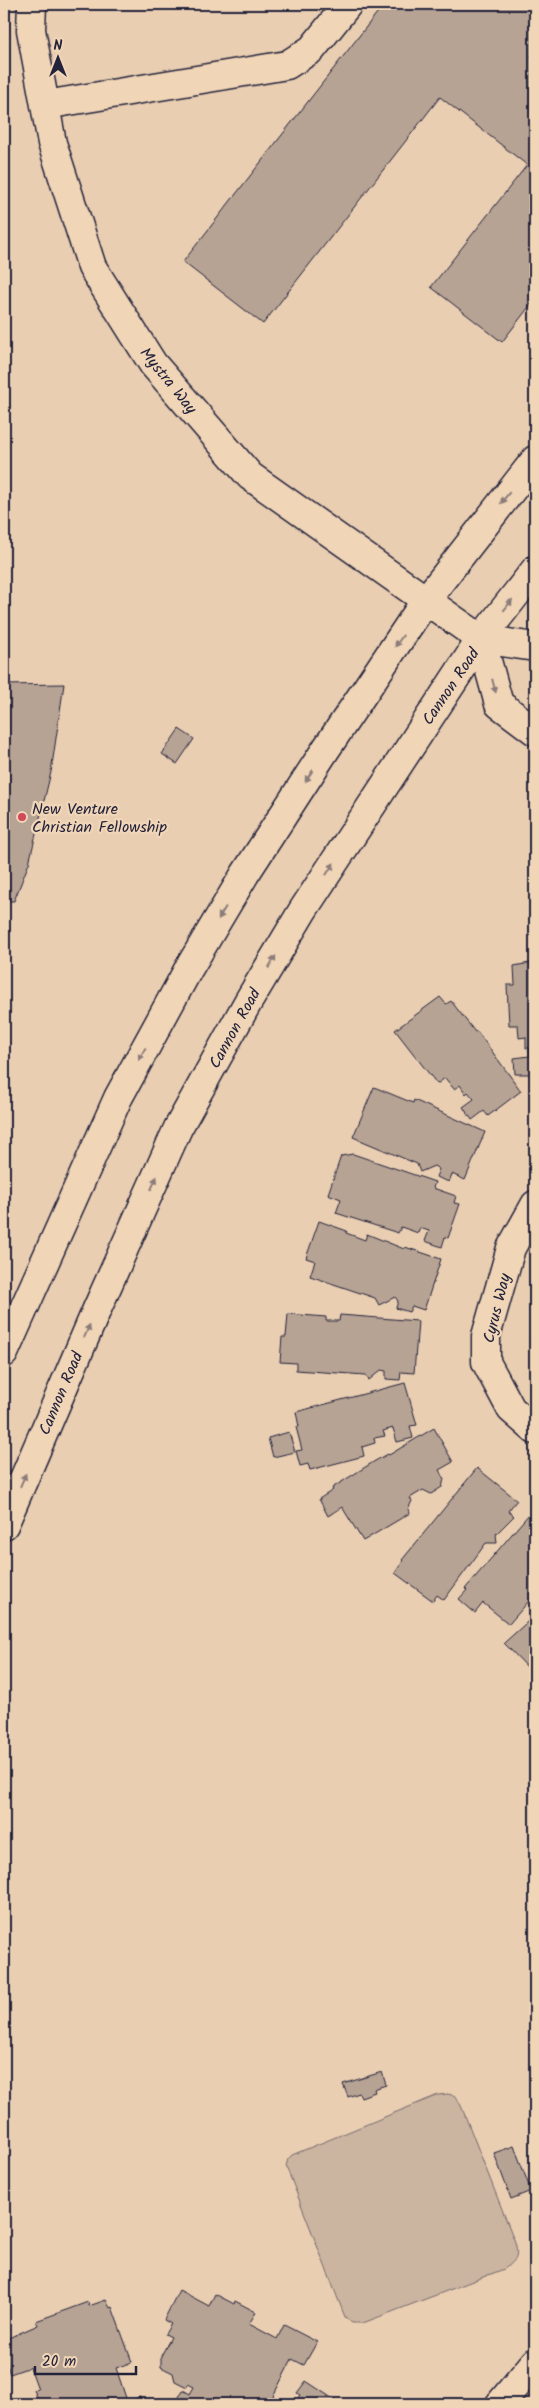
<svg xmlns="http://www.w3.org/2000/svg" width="539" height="2408" font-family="Kalam,sans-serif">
<rect width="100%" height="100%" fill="#e9ceb2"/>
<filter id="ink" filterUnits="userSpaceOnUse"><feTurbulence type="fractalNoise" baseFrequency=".02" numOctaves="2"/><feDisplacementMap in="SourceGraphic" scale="10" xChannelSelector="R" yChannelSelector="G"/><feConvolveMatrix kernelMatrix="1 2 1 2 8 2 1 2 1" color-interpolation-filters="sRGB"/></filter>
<g filter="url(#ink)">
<!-- green -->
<path fill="#cbb4a0" stroke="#766b6e" d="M448,2094L456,2096L462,2108L515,2242C519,2257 516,2261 504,2269L363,2323H352L345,2317L286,2166L288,2159L292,2155L438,2095Z"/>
<!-- building -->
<path fill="#b7a394" stroke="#22223b" d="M384,4H472L477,8L480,4H535V52L531,57L535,61V299L502,342L431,287L527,165L440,97L263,324L183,262Z
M64,684L51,772L29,863L14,901H4V685Z
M179,729L194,739L177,764L162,754Z
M535,962V1080H530V1074H515L514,1058L530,1056L529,1048H526V1037L519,1038L518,1025H509L507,985H515L514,966Z
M440,997L446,1004L451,1001L475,1032L477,1031L521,1091L488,1116L484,1111L472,1120L463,1107L474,1099L468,1092L466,1094L460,1085L454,1089L445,1078L437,1084L395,1030Z
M374,1087L413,1103L414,1100L485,1132L465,1180L452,1174L449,1182L436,1177L439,1169L434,1166L420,1172L417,1164L353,1137Z
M353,1154L435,1182L433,1188L456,1196L454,1203L460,1204L448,1238L445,1237L442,1247L425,1241L429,1231L420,1228L418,1233L401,1227L398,1233L336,1213L341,1199L328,1194L341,1156Z
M319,1221L347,1231L346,1233L365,1240L367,1234L404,1249L405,1247L441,1259L424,1310L412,1306L409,1312L396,1308L398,1301L395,1297L379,1305L375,1298L310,1276L315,1261L306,1258Z
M288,1314L326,1317V1321H339L340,1315L418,1321L414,1373L401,1372L400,1380L386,1379V1371L381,1370L369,1380L365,1375L296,1370V1363L280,1362L282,1337H286Z
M535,1333V1346L529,1340Z
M405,1383L417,1425L410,1426L413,1438L397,1442L393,1428L383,1431L385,1436L374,1438L375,1443L362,1447L364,1456L310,1470L308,1464L300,1466L296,1451L302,1450L296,1427H299L296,1412Z
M434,1428L453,1462L439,1470L444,1479L442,1487L431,1494L423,1490L410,1498L412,1501L408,1509L410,1513L363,1541L342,1507L328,1516L319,1499L333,1490L332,1488L375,1461L388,1454L389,1455Z
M289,1432L295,1452L273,1457L268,1438Z
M477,1468L517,1500L508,1511L514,1516L496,1534L497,1543H486L444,1600L437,1595L433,1601L395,1573L403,1561L402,1560Z
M535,1507V1594L509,1624L483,1603L475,1613L459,1599L467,1590L465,1589Z
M535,1615V1675L504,1643Z
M382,2072L386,2085L374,2089L375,2092L361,2097L359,2093L348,2097L343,2084Z
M514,2146L531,2191L511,2199L494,2153Z
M179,2290L209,2306L215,2294L234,2304L235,2301L256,2312L249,2324L277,2339L284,2325L317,2342L304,2365L292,2359L269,2404H175L183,2390L190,2394L194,2387L188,2384L187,2387L175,2381L173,2373L161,2367V2356L171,2337L165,2334L171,2324L164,2320Z
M106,2300L110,2308L112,2307L132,2362L116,2368L127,2401L140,2397L142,2404H40L34,2390L38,2389L30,2367L10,2374L4,2357V2340L38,2325L36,2321L88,2302L89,2306Z
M306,2381L341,2404H294L300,2395L297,2393Z"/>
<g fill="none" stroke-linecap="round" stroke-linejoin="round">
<defs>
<path id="minor" d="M32,4L31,30L52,143L92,267L153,364L250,476L481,639L535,647
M45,105L287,65L312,49L348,4
M481,639L499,704L535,731
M535,1205L511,1248L486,1336V1362L511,1409L535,1430
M4,1353L118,1098L189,968L245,874L326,749L426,600
M4,1525L97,1309L178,1128L248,1002L303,910L481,639
M500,2404L535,2362"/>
<path id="major" d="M426,600L535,460
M481,639L535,570"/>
</defs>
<!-- minor casing -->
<use href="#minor" stroke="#22223b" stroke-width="31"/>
<!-- major casing -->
<use href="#major" stroke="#22223b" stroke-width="31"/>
<!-- minor -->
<use href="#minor" stroke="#f1d5b7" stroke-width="28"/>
<!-- major -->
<use href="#major" stroke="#f1d5b7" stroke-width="28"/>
</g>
<!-- one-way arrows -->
<defs><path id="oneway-solid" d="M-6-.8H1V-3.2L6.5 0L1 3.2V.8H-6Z" transform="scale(1.25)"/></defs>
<g fill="#8a7c79">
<use href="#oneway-solid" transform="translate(505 498) rotate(128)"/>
<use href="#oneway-solid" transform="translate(508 605) rotate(-52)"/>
<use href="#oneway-solid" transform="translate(399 641) rotate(124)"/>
<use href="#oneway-solid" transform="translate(494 686) rotate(75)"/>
<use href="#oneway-solid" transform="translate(309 776) rotate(123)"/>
<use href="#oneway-solid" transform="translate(330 869) rotate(-57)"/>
<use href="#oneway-solid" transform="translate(222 913) rotate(121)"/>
<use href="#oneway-solid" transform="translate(272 962) rotate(-59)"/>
<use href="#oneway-solid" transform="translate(142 1054) rotate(119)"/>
<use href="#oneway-solid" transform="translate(154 1183) rotate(-66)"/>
<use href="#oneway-solid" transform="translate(87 1331) rotate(-67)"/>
<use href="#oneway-solid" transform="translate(23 1480) rotate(-67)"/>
</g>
</g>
<!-- markers -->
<circle fill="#d1495b" stroke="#f1d5b7" stroke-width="2" cx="22" cy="817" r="5"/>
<g text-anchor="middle" stroke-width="4.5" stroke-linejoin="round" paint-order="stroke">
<!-- street labels -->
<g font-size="16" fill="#22223b" stroke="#f1d5b7">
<text transform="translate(169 380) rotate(51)" y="6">Mystra Way</text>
<text transform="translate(450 686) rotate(-56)" y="6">Cannon Road</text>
<text transform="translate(234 1028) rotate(-61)" y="6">Cannon Road</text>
<text transform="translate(496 1308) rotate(-76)" y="6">Cyrus Way</text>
<text transform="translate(60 1393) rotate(-67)" y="6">Cannon Road</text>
</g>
<!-- poi labels -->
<g font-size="16" fill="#22223b" stroke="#f1d5b7" text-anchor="start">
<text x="32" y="814">New Venture<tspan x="32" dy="18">Christian Fellowship</tspan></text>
</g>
</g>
<!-- margin -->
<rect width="539" height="2408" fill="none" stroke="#f1d5b7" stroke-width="20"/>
<rect x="10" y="10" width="519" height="2388" fill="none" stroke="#22223b" stroke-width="2" filter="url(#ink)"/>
<!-- north arrow -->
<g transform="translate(58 58)" stroke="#f1d5b7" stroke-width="4" paint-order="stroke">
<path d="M0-4L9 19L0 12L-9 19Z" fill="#22223b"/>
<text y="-8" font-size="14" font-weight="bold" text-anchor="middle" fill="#22223b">N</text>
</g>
<!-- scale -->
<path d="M35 2366v8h101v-8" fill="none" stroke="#22223b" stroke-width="2.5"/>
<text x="42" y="2366" font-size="15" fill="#22223b" stroke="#f1d5b7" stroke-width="4" paint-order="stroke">20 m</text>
</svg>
